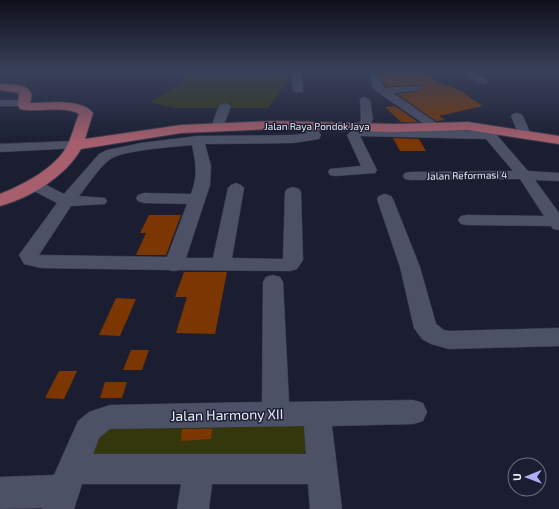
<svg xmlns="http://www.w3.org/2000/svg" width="559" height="509" font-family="'Exo 2',sans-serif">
<rect width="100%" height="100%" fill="#1b1e31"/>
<!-- green -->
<path fill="#33370b" d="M190,71H288V81L268,108H174L151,102C160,96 187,81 190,71Z
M307,422L308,450L299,456L90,455L99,426Z"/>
<!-- building -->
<path fill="#7c3601" d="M421,72L445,86L448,85L462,92L483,106L439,116L445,120L436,121L397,94L419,91L421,89L420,85L386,86L381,78L378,75L381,74L380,73Z
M395,106L418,122H401L385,107Z
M393,138L419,139L426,151H400Z
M149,215H181L166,255H136L146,233H140Z
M184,272H227L215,334L176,333L187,297H175Z
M116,298L136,299L120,336L99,335Z
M131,350H149L142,370H123Z
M59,371H77L64,399L45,398Z
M105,382H127L122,398H100Z
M182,429H212L211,439L181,441Z"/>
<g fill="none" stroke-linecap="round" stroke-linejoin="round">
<defs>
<path id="minor" d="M291,71H301L303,90L302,92H294L293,90Z
M460,71H472L489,81L484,84L481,83Z
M374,74L380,78L382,85L385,88L419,86L420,88L419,90L393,93L438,124L440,127L435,130L480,131L479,129L481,126H489L528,171L559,173V181L535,180L559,213V230L553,229L551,226L467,225L461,224L458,220L461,216L467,215L544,216L520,179L410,180L405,179L403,176L405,173L410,172L513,171L486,139L360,136L377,170L375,173L335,176L330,175L328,172L330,169L361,166L347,135L359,124L361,119L360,100L361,98L365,97L370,100L373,119L367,129L433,130L376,91L372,86V81L369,77Z
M0,100H23L28,103L23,106H0Z
M225,103L231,106L223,127L221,130H213L211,127L219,106Z
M517,113L521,114L523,116L531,135L529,138H521L519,135L511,116L513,114Z
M308,121L312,122L321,135L319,139L293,143L205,144L211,166L210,185L186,258H213L228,188L231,185L236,183L241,185L244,188L232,258L283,259L285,192L287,189L293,187L299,189L301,192L303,260L297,269L290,271L179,270L174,271L168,270L41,268L24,264L19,255L57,203L28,188L25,185L28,182C40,179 53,189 64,194L99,154L107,150L141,143L197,136L293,135L307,133L302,125L304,122ZM192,145C196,164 198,175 191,194L144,193L138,195L136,198L138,201L144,203L187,204L167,257L39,255L71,206L105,204L107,201L105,198L79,196C87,186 99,168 109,160C121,150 174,147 192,145Z
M74,141L79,142L81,145L79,148L0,152V144Z
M385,194L391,196L393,199L420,267L436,324L444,330L449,331L559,328V346L449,349L431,344L422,339L414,328L400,267L377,199L379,196Z
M273,275L280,277L283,282L289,402L413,400L423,403L427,412L423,421L413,424L332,426L342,509H310L308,484H212L209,509H177L181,484H82L74,509H42V508L0,509V477L54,475L78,421L89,412L110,405L262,402L263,282L266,277ZM304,426L306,454H93L99,438L110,429Z"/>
<path id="major" d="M0,84C7,84 29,84 31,93C32,95 31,100 30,103C47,103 82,98 93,113L85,139L181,125L274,121L394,124L468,122L559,136V144L468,130L394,132L274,129L181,133L81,149C66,176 30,198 0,206V194C22,185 50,171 64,151C71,141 74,126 79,114C65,105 37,113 20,109L18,105L19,93L0,90Z"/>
</defs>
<!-- minor casing -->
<use href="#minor" stroke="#383b4a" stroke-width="1"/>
<!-- major casing -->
<use href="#major" stroke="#383b4a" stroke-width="2"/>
<!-- minor -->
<use href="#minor" fill="#4c5166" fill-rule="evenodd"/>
<!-- major -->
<use href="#major" fill="#a75f6d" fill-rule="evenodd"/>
</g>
<!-- sky -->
<linearGradient id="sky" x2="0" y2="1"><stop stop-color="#0f101b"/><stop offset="0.5" stop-color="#39415a"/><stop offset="1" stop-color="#39415a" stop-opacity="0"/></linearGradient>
<rect width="559" height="143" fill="url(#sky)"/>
<g text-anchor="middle" stroke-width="3" stroke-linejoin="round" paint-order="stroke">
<!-- far-street labels -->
<g font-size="10" fill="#ebeefb" stroke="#1b1e31">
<text x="317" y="130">Jalan Raya Pondok Jaya</text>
<text transform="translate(467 175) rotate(-1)" y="4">Jalan Reformasi 4</text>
</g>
<!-- near-street labels -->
<g font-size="14" fill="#ebeefb" stroke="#1b1e31">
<text transform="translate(227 415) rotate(-1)" y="5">Jalan Harmony XII</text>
</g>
</g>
<!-- north arrow -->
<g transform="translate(527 477) rotate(269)"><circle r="19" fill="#1b1e31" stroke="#6e7182"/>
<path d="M0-3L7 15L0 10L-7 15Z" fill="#b0aefa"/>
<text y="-6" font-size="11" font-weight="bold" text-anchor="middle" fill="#ebeefb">U</text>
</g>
</svg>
